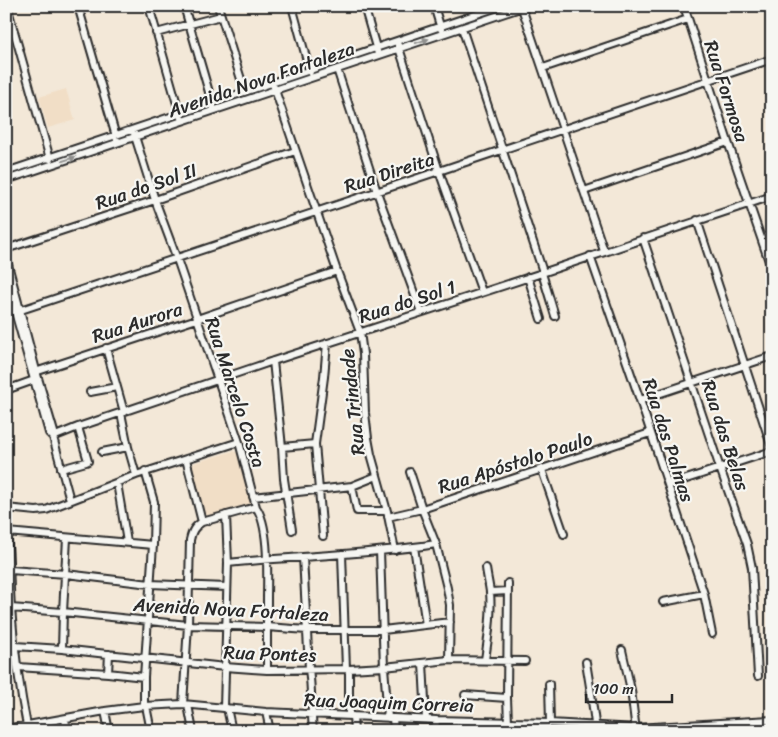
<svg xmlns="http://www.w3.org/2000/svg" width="778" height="737" font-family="Sriracha,sans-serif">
<rect width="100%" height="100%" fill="#f3e8d8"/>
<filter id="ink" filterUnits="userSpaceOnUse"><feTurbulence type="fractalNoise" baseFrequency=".02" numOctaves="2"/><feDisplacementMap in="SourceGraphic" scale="10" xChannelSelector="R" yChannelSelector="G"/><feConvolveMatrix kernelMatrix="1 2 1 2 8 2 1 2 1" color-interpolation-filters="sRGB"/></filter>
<g filter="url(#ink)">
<!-- built -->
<path fill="#f1dec6" d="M66,89L75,120L48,128L39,97Z
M233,451L238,453L251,503L249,507L209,517L204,514L192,468L194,463Z"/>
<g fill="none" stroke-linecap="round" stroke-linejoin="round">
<defs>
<path id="minor" d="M7,6L50,159
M78,6L117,140
M149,6L181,118
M184,6L213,106
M218,6L245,92
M292,6L310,72
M364,6L377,51
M434,6L441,29
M684,6L728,142L772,270
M522,8L604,251
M462,28L543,272
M156,33L221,16
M398,45L439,171L482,292
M543,68L688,19
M337,69L377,192L421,312
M274,87L337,271L360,332L363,354L365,413L368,438L371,454L387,511L395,550
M133,130L155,200L177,259L239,442L256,507C270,527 267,577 267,601C267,624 267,647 267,670
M6,172L501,6
M6,180L526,6
M584,191L728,142
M697,220L772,448
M643,238L720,468L747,544L752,568L758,676
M6,249L155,200L295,151
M590,256L640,400L704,594L712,634
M6,257L38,378L54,432L53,437L70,500
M542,273L555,316
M528,277L541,319
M6,280L49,433L53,437
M15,312L439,171L772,59
M106,348L124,412
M273,361L282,447L284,479L292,530
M32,373L197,319L337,271
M6,390L37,379
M90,392L117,387
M640,400L772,356
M121,413L128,447L136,475
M53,437L78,427L273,361L542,273L772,196
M282,447L315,444
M102,452L128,447
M61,469L86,462L88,461L78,427
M542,470L564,534
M410,472L422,509L436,544L447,588L450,605L449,660
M117,483L127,542
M668,485L772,451
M352,486L357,511H387
M253,497L352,486L377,476
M6,508L36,511L46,510L136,475L239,442
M388,517L422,509L650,433
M202,522L256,507
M6,527C10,554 9,581 11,608C14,649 20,691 28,731
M7,532L153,545
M323,536L315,444L324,377L327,343
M414,547L426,625
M380,551L384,667L388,718
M342,554L346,669
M303,557L309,669C312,690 311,710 313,731
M228,563C297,556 367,555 436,544
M10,570L66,574L150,584L227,587
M490,592L508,591
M663,602L704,594
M11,608L63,612L188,625L267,627L307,630H383L450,622
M15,646L62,649L225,667L267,670L349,669L384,667L449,660L525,661
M62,649L63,612L67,538
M622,650L631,690L636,731
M485,660C488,638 492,615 490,592C489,584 487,576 486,568
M586,662L591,693L596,731
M423,663L426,719
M18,667L108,673L144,677
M349,669V716
M108,673L109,654
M549,684L550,723
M465,695L507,698
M183,704L188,625L190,540C192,531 194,527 202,522L186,459
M188,705L193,731
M144,706V677L153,545L154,502L145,471
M146,706L151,731
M224,708L228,563L226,515
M227,708L232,731
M105,711L109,731
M266,712L270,731
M353,716L354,731
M393,718L394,731
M65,719L67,731
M508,722L507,698L508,583
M513,722V731
M6,729L105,711L144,706L183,704L266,712L436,720L550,723L636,728L772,720
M435,731L436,720
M472,731L473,721"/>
</defs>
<!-- minor casing -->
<use href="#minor" stroke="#2b2b2b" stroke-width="10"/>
<!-- minor -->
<use href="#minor" stroke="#f6f6f2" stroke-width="6"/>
</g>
<!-- one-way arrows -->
<defs><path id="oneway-solid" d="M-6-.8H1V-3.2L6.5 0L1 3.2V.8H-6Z" transform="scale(1.25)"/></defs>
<g fill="#90908e">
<use href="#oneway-solid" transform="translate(422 41) rotate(-18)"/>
<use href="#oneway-solid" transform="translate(69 159) rotate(-18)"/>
</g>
</g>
<g text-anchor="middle" stroke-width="4.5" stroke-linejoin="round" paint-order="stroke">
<!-- street labels -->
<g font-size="19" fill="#2b2b2b" stroke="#f6f6f2">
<text transform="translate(261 79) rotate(-19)" y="7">Avenida Nova Fortaleza</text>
<text transform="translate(727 91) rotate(72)" y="7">Rua Formosa</text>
<text transform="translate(389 172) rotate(-18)" y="7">Rua Direita</text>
<text transform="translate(146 186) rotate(-19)" y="7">Rua do Sol II</text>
<text transform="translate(407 301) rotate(-18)" y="7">Rua do Sol 1</text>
<text transform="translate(137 322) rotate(-18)" y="7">Rua Aurora</text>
<text transform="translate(236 392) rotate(72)" y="7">Rua Marcelo Costa</text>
<text transform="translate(352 402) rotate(-96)" y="7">Rua Trindade</text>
<text transform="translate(726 435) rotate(72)" y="7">Rua das Belas</text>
<text transform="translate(669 440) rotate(72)" y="7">Rua das Palmas</text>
<text transform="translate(515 462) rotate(-18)" y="7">Rua Apóstolo Paulo</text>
<text transform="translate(231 609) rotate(3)" y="7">Avenida Nova Fortaleza</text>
<text transform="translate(270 653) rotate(2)" y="7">Rua Pontes</text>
<text transform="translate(389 702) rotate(2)" y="7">Rua Joaquim Correia</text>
</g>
</g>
<!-- margin -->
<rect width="778" height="737" fill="none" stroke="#f6f6f2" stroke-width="25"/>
<rect x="12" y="12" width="753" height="712" fill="none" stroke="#2b2b2b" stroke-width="2" filter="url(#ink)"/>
<!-- scale -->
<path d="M586 694v8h86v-8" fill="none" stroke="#2b2b2b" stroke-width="2.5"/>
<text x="593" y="694" font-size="15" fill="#2b2b2b" stroke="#f6f6f2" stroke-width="4" paint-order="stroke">100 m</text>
</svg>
